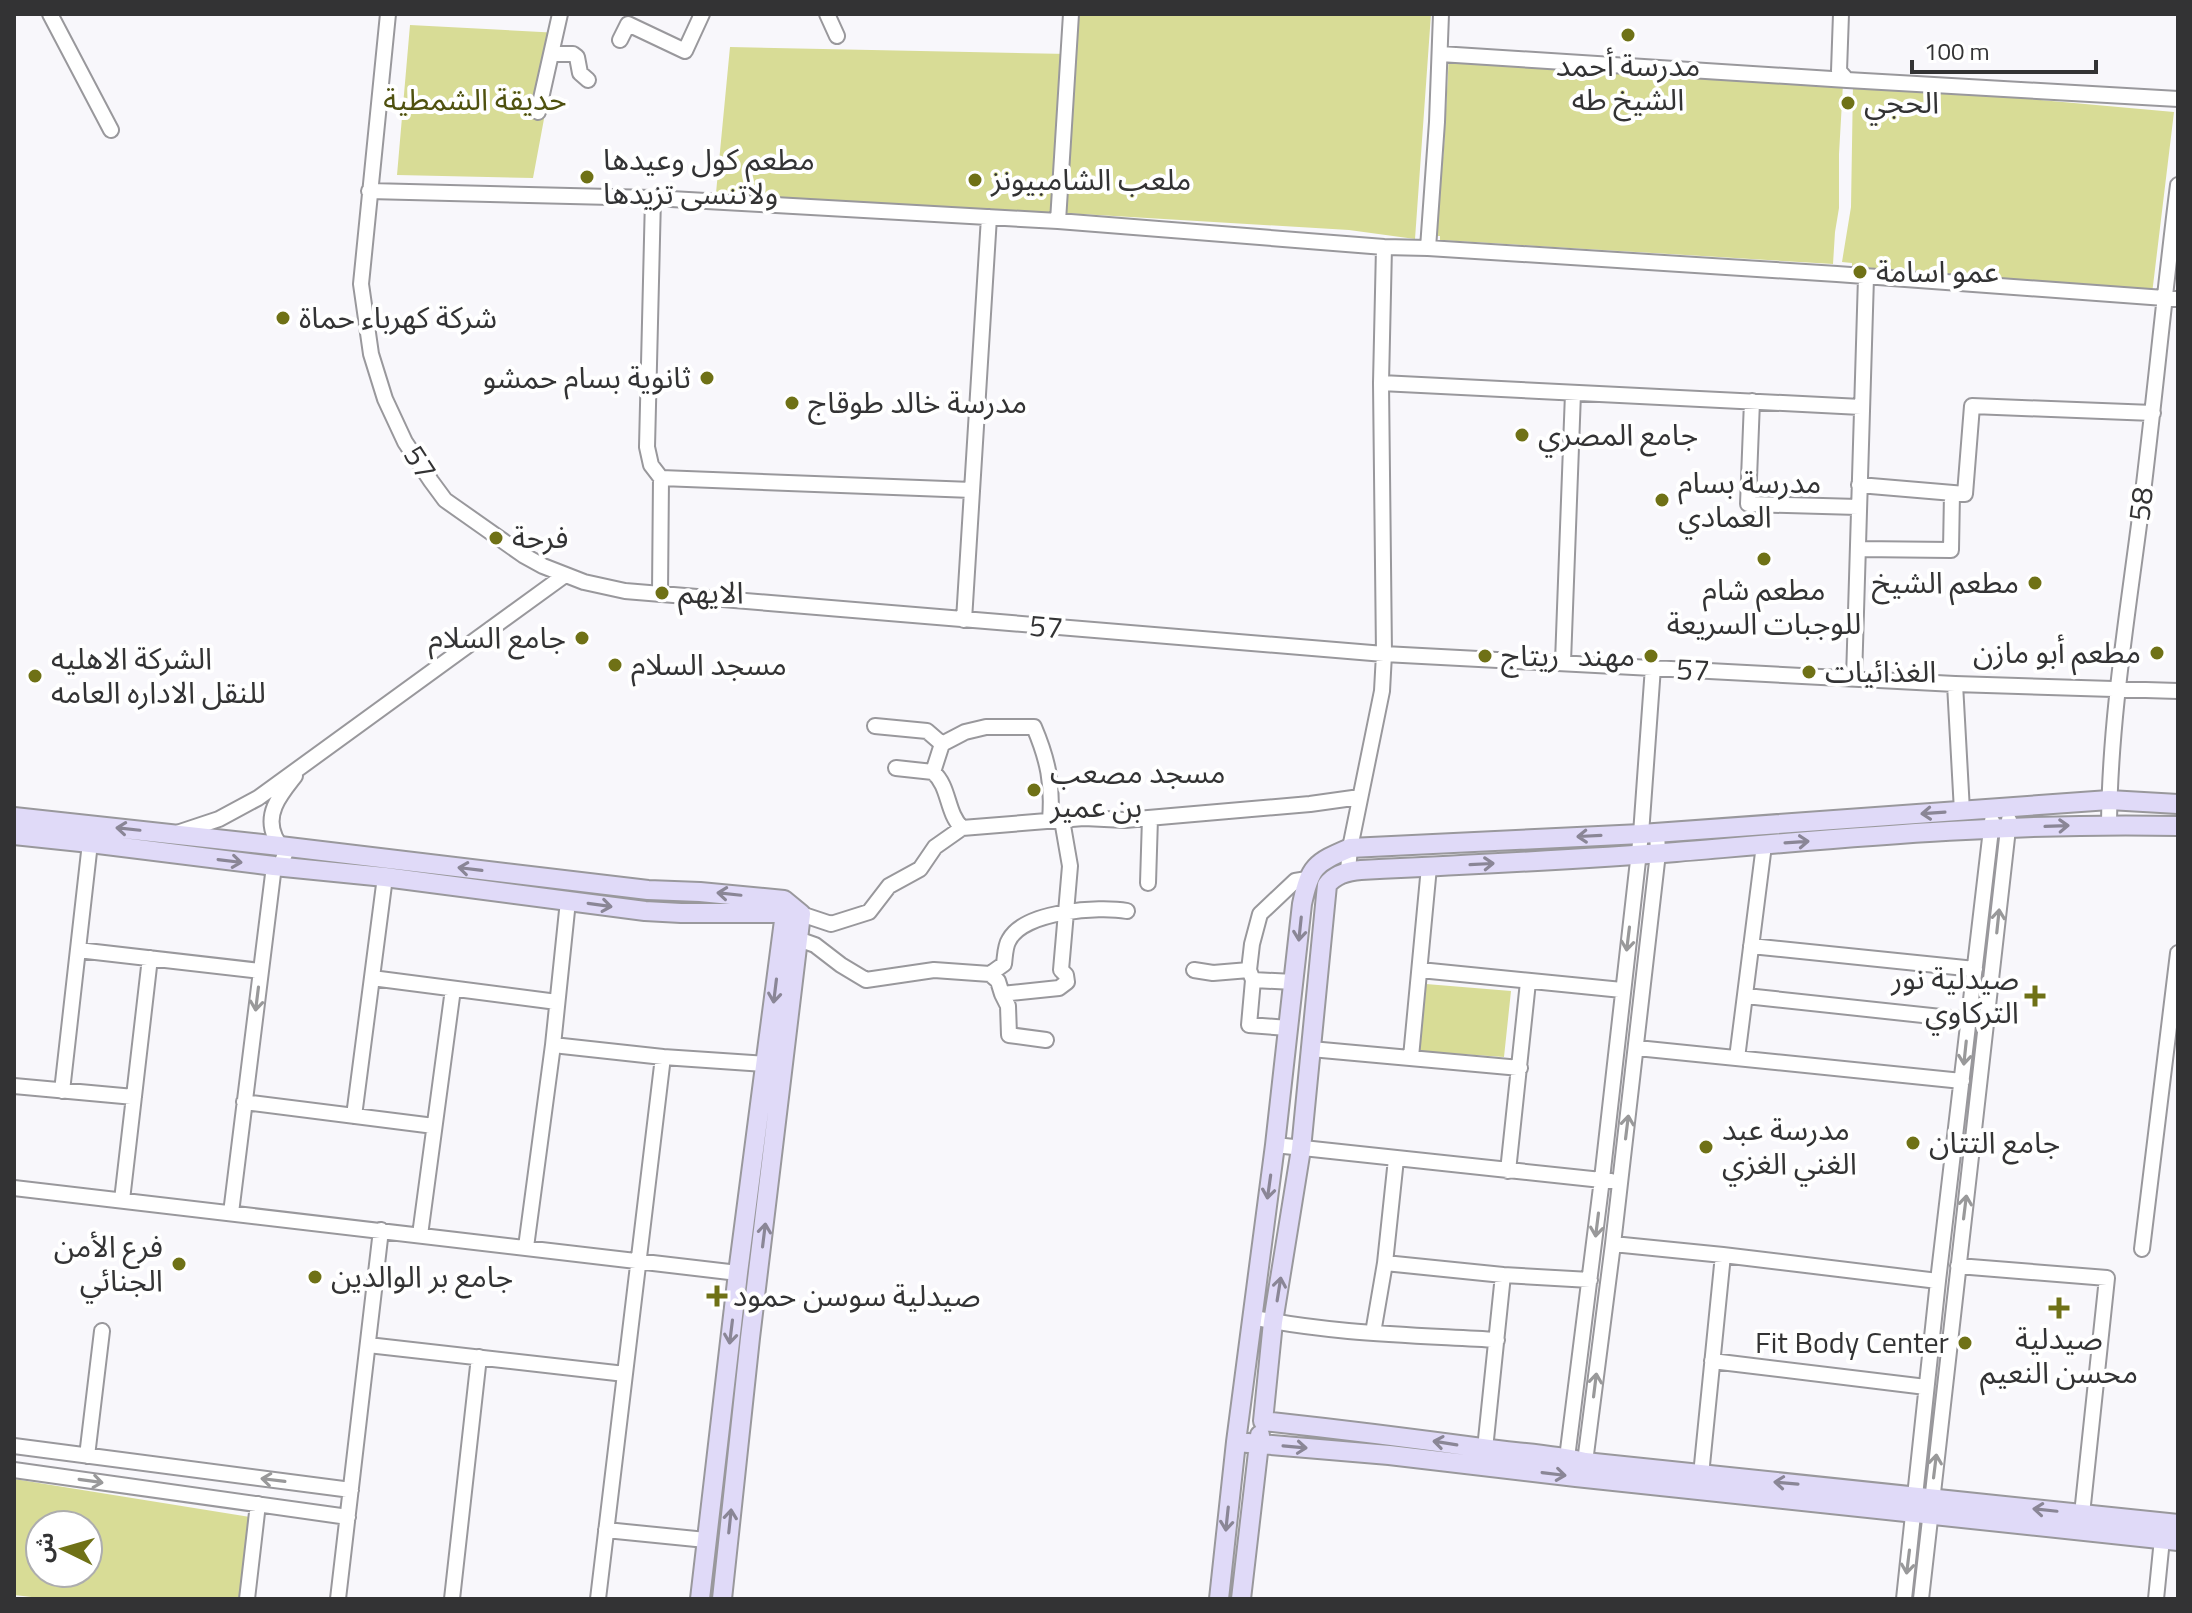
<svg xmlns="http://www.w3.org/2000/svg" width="2192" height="1613" font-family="'Titillium Web','Noto Sans Arabic',sans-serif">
<rect width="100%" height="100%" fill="#f8f7fb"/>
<!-- green -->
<path fill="#d8dc96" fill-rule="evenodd" d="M1076,14H1431L1415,239L1349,230L1064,213Z
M410,25L560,33L533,178L397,175Z
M730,47L1069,54L1053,215L716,193Z
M1449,54L1843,84L1839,154V208L1835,232L1833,264L1440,240V236H1436L1444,147Z
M1853,83L2174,112L2152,294L1852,266V263L1842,262L1851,207Z
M1426,984L1511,991L1504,1057L1416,1051Z
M14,1479L250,1517L241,1599H49L14,1595ZM40,1525H88V1573H40Z"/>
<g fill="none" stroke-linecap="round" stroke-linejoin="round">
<defs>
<path id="minor" d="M50,14L111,130
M388,14L361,284L371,354L385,399L405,442L431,481L445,500L523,555L543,566L584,582L625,591L1384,654L1955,684L2178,691
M827,14L837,36
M620,40L628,24L685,51L702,14
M551,54H573L577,57L580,73L588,80
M1440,54L1847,80L1839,71L1841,14
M1847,80L2178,99
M538,112L560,14
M369,191L653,198L1058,221L1384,247L1428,248L1837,274L2178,299
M653,198L647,447L651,465L661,478L972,490
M1058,221L1071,14
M1428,248L1437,122L1441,14
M1381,383L1861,407
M1752,401L1748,504L1858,507
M1859,485L1965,494L1972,406L2153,413
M1858,549L1951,550L1952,493
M660,594L661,478
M964,620L989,217
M1563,662L1573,393
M1854,679L1866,277
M1955,684L1962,811
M875,726L927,731L942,744
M896,768L933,772L942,744L965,732L986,727H1034C1048,760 1053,784 1050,820
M933,772C950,787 946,812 962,828
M2109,824C2110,721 2127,618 2140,517C2154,406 2164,295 2178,185
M177,833L219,819L258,798L565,575
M1348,871L1350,848L1382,691L1384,654L1381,383L1384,247
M1148,883L1150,818
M793,914H801L831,924L869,912L889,886L920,869L935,847L962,828L1084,818L1125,820L1310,804L1360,797
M798,939L815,945L841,965L866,980L934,970L990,974L1004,964C1005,957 1005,946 1009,940C1024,911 1099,906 1127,911
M1751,946L1975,969
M78,950L261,971
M1194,970L1213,973L1249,970L1252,944L1260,914L1295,881L1307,879
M1249,970L1253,980L1249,1025L1288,1028
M1420,970L1622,990
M990,974L998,981L1002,994L1059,988L1067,982L1066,975L1061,970L1070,866L1062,820
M372,978L557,1002
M1253,980L1294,982
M1002,994L1008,1006L1009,1035L1046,1040
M1746,996L1969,1020
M553,1045L663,1057L766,1064
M1637,1048L1962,1081
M1311,1049L1520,1068
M1411,1057L1429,867
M1737,1058L1764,845
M14,1086L134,1097
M62,1091L90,843
M244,1102L434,1126
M354,1116L385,877
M1275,1145L1611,1181
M1508,1171L1528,982
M14,1188L738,1273
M122,1200L150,958
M231,1213L274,866L281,864L285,854C282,848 278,843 275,837C264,813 281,794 295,776
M420,1235L453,989
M1613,1244L1723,1255L1938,1281
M526,1247L553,1045L568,901
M2142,1249L2178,953
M1385,1263L1503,1275L1590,1280
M1958,1266L2107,1278L2082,1514
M1251,1317C1331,1334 1415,1335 1497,1340
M1373,1333L1385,1263L1396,1159
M368,1345L625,1374
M1712,1361L1926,1387
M14,1446L351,1490
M1485,1449L1503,1275
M87,1456L102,1331
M1567,1458L1602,1179L1641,834L1653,667
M1585,1462L1613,1244L1658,853L1657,832
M14,1470L348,1517
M1701,1475L1723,1255
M606,1530L706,1540
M247,1599L258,1504
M338,1599L381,1230
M452,1599L479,1357
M598,1599L663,1057
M1904,1599L1938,1281L1992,821
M1921,1599L2009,820
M2156,1599L2162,1539"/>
<path id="secondary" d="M2178,804L2109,800L1641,834L1350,848C1315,863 1310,866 1302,904L1275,1145L1236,1442L1389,1455L1576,1477L2178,1541
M14,817L280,846L648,890L700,892L784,900L801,914L750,1338L722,1599
M2178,826C2010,822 1843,838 1676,852C1571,860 1466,865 1361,870C1348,871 1335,874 1327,885L1301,1149L1273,1322L1263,1421C1337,1429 1409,1438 1482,1448C1516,1453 1551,1454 1585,1462L2178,1524
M14,835L90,843L274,866L385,877L645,911L681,913H785L738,1273L700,1599
M1219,1599L1236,1442
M1241,1599L1260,1435"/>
</defs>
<!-- minor casing -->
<use href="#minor" stroke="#99989c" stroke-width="18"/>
<!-- secondary casing -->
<use href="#secondary" stroke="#99989c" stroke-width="22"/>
<!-- minor -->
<use href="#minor" stroke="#fff" stroke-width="14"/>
<!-- secondary -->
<use href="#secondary" stroke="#e0daf8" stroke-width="18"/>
</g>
<!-- one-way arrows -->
<defs><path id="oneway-shaft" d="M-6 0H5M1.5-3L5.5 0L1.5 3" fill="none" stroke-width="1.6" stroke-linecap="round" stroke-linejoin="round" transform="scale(2)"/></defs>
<g stroke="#8a8696">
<use href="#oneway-shaft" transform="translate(1933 813) rotate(176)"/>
<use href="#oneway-shaft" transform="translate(2057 826) rotate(-2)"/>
<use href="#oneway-shaft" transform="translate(128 829) rotate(-174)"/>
<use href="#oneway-shaft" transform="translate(1589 836) rotate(177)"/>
<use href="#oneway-shaft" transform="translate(1797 842) rotate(-4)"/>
<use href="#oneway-shaft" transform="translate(230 861) rotate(7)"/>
<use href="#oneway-shaft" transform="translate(1482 864) rotate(-3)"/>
<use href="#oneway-shaft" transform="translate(470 869) rotate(-173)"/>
<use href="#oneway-shaft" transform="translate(729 894) rotate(-174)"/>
<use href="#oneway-shaft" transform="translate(600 905) rotate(8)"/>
<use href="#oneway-shaft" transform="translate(1300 929) rotate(96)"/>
<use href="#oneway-shaft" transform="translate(775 991) rotate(97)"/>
<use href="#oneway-shaft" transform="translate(1269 1187) rotate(98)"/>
<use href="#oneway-shaft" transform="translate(764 1235) rotate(-83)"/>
<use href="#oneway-shaft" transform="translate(1279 1289) rotate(-81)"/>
<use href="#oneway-shaft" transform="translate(731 1332) rotate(97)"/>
<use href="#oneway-shaft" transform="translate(1445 1443) rotate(-171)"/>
<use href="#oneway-shaft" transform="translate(1295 1447) rotate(5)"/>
<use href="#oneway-shaft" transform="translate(1554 1474) rotate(7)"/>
<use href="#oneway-shaft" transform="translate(1786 1483) rotate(-175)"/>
<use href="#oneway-shaft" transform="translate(2045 1510) rotate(-174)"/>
<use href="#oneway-shaft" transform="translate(1227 1519) rotate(96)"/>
<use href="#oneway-shaft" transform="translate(730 1521) rotate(-84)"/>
</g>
<g stroke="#99999a">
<use href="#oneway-shaft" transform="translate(1998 921) rotate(-84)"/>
<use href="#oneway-shaft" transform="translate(1628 939) rotate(97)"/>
<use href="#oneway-shaft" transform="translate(257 999) rotate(97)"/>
<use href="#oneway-shaft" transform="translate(1965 1053) rotate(96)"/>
<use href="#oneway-shaft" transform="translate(1627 1127) rotate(-83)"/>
<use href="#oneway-shaft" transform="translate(1965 1207) rotate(-83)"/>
<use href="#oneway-shaft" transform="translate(1597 1225) rotate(97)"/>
<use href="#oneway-shaft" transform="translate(1595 1385) rotate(-83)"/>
<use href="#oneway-shaft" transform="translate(1935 1466) rotate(-83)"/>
<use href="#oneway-shaft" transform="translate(273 1480) rotate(-173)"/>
<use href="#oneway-shaft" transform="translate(91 1481) rotate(8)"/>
<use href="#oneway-shaft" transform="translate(1908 1562) rotate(97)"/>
</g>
<!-- markers -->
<g fill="#6f7116" stroke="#fff" stroke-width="3">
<circle cx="1628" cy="35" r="8"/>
<circle cx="1848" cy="103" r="8"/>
<circle cx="587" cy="177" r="8"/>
<circle cx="975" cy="180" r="8"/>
<circle cx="1860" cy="272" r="8"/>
<circle cx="283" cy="318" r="8"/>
<circle cx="707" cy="378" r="8"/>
<circle cx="792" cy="403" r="8"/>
<circle cx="1522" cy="435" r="8"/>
<circle cx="1662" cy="500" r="8"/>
<circle cx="496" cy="538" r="8"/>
<circle cx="1764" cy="559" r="8"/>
<circle cx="2035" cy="583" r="8"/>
<circle cx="662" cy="593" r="8"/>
<circle cx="582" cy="638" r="8"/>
<circle cx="2157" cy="653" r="8"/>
<circle cx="1485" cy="656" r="8"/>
<circle cx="1651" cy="656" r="8"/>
<circle cx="615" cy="665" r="8"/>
<circle cx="1809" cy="672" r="8"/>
<circle cx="35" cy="676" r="8"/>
<circle cx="1034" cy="790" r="8"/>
<path d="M2031 984h8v8h8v8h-8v8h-8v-8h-8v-8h8z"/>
<circle cx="1913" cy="1143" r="8"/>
<circle cx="1706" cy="1147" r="8"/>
<circle cx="179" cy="1264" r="8"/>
<circle cx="315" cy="1277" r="8"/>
<path d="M713 1284h8v8h8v8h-8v8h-8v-8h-8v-8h8z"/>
<path d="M2055 1296h8v8h8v8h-8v8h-8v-8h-8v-8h8z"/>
<circle cx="1965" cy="1343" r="8"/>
</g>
<g text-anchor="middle" stroke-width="8" stroke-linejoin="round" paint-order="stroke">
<!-- poi labels -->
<g font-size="30" fill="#333334" stroke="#fff" text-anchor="start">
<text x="1628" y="76" text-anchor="middle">مدرسة أحمد<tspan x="1628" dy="34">الشيخ طه</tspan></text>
<text x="1864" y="113">الحجي</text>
<text x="603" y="170">مطعم كول وعيدها<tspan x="603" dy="34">ولاتنسى تزيدها</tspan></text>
<text x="991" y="190">ملعب الشامبيونز</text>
<text x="1876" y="282">عمو اسامة</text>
<text x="299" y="328">شركة كهرباء حماة</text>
<text x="691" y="388" text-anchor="end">ثانوية بسام حمشو</text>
<text x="808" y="413">مدرسة خالد طوقاج</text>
<text x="1538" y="445">جامع المصري</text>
<text x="1678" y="493">مدرسة بسام<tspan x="1678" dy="34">العمادي</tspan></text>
<text x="512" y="548">فرحة</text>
<text x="2019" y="593" text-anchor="end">مطعم الشيخ</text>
<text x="1764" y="600" text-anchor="middle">مطعم شام<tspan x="1764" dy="34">للوجبات السريعة</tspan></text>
<text x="678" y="603">الايهم</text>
<text x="566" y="648" text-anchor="end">جامع السلام</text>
<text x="2141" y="663" text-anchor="end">مطعم أبو مازن</text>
<text x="1501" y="666">ريتاج</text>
<text x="1635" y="666" text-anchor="end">مهند</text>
<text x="51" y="669">الشركة الاهليه<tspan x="51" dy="34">للنقل الاداره العامه</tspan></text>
<text x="631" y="675">مسجد السلام</text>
<text x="1825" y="682">الغذائيات</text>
<text x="1050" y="783">مسجد مصعب<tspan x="1050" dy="34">بن عمير</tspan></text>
<text x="2019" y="989" text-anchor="end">صيدلية نور<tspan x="2019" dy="34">التركاوي</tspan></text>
<text x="1722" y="1140">مدرسة عبد<tspan x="1722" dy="34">الغني الغزي</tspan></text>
<text x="1929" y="1153">جامع التتان</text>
<text x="163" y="1257" text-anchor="end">فرع الأمن<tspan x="163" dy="34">الجنائي</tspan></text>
<text x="331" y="1287">جامع بر الوالدين</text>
<text x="733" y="1306">صيدلية سوسن حمود</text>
<text x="2059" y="1349" text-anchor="middle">صيدلية<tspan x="2059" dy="34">محسن النعيم</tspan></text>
<text x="1949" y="1353" text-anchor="end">Fit Body Center</text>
</g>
<!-- park labels -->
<g font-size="30" fill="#4f510f" stroke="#fff">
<text x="475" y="110">حديقة الشمطية</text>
</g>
<!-- street labels -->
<g font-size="30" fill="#333334" stroke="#fff">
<text transform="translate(420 463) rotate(57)" y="10">57</text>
<text transform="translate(2141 504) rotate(-83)" y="10">58</text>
<text transform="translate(1046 627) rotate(5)" y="10">57</text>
<text transform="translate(1693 670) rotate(3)" y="10">57</text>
</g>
</g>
<!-- border -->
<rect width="2192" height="1613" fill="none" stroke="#333334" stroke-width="32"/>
<!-- north arrow -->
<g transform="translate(64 1549) rotate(275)"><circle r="38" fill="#ffffff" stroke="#adadae" stroke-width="2"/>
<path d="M0-6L14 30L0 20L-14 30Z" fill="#6f7116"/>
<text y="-12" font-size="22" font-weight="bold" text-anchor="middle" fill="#333334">ش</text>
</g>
<!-- scale -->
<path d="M1912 60v12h184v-12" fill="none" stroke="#333334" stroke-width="4"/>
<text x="1924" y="60" font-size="24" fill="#333334" stroke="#ffffff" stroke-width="6" paint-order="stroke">100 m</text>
</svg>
